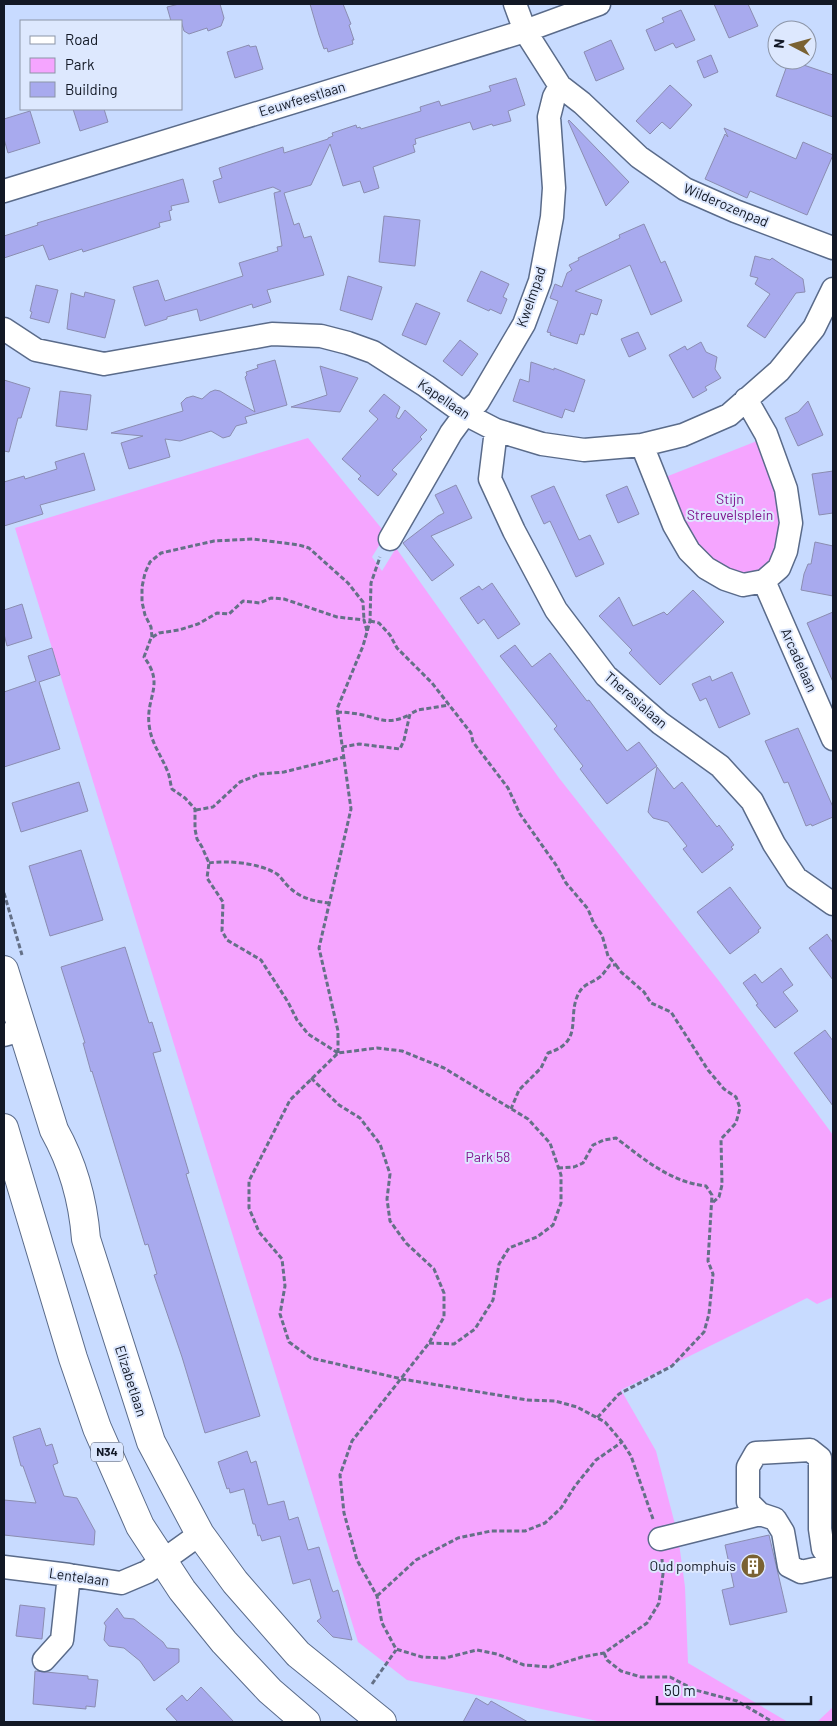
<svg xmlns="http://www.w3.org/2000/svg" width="837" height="1726" font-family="Barlow,sans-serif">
<rect width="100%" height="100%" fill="#c8dbff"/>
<!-- green -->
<path fill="#f5a5ff" d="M308,438L386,534L372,557L382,571L396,548L559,778L719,981L833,1135V1297L817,1304L807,1298L621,1390L656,1451L678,1536L685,1587L688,1663L788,1722H602L407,1680L358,1642L15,528Z
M757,441L784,518L769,569L739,577L697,550L663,478Z
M833,1707V1722H817Z"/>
<!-- building -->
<path fill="#a8aaee" stroke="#8b8db1" d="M179,4H220L224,18L221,26L208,31L207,28L189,34L184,31L181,21H171L167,7Z
M310,4H343L351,24L349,25L354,40H352L353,44L328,52L327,48L324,49L319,35Z
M714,4H748L758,26L729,38Z
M681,10L695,40L676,48L673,43L655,51L646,30L664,22L662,18Z
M611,40L624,69L596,81L584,52Z
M249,45L250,47L256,46L263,69L235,78L227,52Z
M711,55L718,72L704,78L697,61Z
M789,60L833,75V117L776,96Z
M516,78L525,105L508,111L511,121L493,126L492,124L473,130L470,122L415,139L416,144L413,145L415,152L373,167L379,188L364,193L360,181L343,186L330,144L311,185L284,193L294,225L299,223L304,238L311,236L324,275L267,290L271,302L253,308L252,304L200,321L197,309L167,317V319L145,326L133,287L158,280L165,301L243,276L239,263L278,251L277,247L282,246L274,193L281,191L273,187L219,203L213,181L222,178L219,168L283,147L284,153L328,139V138L333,136L332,133L356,125L357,128L360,127L361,129L421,111L420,107L439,101L441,106L491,91L489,86Z
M670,85L692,105L670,129L662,122L650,134L636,121Z
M73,109H104L108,122L80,131Z
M30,111L40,143L8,153L4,139V119Z
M569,120L629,182L606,206L568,121Z
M724,128L796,159L803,142L833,155L807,215L750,191L747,198L705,179L725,134L728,137Z
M183,179L189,202L171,206L172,210L169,211L171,220L159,223L160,227L83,252L82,249L49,260L43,245L4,258V236L38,225L37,223Z
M384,216L420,220L415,266L379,262Z
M644,224L661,263L665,261L682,301L651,315L630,265L575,291L602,300L597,315L591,313L584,335L580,334L577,344L550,335L551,333L547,332L558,301L550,298L555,284L562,287L567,273L572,270L569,265L579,260L578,258L620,238L619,235Z
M755,256L770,260L772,258L803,279L805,292L796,293L765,338L747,326L770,294L755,284L758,278L750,276Z
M481,271L509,284L503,297L507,299L501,314L490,309L489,311L467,301Z
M348,276L382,287L372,320L340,310Z
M36,285L58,290L49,323L30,318L32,312L30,311Z
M85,292L115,300L105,338L67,329L71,293L84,297Z
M416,303L440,313L426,345L402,335Z
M638,332L646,349L629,357L621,339Z
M460,340L478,354L462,376L443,361Z
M701,342L706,352L717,357L715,369L721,378L705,387L707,390L693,398L669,355L685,346L687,350Z
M275,360L287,405L245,417L247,423L236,426L230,436L223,438L211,431L180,441L165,439L170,457L129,469L121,443L143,436L111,433L183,411L181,403L186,398L193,396L202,399L210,392L215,390L220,391L255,412L245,377L247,375L246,372L258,368L257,365Z
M531,362L554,370V368L585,380L574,412L565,409L562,418L513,401L520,379L529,382Z
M320,366L358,378L340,412L291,407L327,395Z
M4,380L30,388L21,418H18L9,452L4,451Z
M60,391L91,395L87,430L56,426Z
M384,394L400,407L396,417L399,419L405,410L427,430L420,437L422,439L392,470L397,474L378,496L358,479L361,476L342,459L378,419L369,411Z
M808,401L823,435L798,446L785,418L798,412Z
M84,453L95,490L40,505L43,514L4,526V482L24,476L25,479L57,469L55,462Z
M833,471V513L819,515L812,474Z
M456,485L472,518L431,536L454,565L432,581L403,543L438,516L444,513L435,495Z
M554,486L579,540L590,535L604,564L576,577L550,521L544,524L531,496Z
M627,486L639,514L618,523L606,495Z
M815,542L833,546V596L801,590L804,574L808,564H811Z
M492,583L520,624L498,639L484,619L478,624L460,598L479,586L482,590Z
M693,590L724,622L660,685L629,653L632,650L599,616L619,597L633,626L664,612L667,615Z
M22,604L32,638L7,646L4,634V610Z
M833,612V682L807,623Z
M515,645L532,667L550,653L587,701L589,700L627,751L639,742L657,766L607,804L580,769L583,766L554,729L557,726L500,656Z
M52,648L60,675L39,682L60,749L4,767V692L36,681L28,656Z
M732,672L750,714L719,728L706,698L700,701L692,684L710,676L712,681Z
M798,728L833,807V817L812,826L811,824L806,826L788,782L784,783L765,741Z
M657,767L674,789L682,782L717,827L719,825L734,845L731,847L733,849L702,873L683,849L687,846L668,822L653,818L648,812Z
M79,782L88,811L21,832L12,803Z
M81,850L103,920L50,936L29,866Z
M730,887L761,928L758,930L759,932L730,954L697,912Z
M827,934L833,943V980L809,948Z
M125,947L149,1023L152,1022L161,1051L153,1053L189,1173L186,1174L260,1416L205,1433L182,1357L154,1275L157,1274L148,1244L145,1245L92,1071L91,1072L83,1043H85L61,967Z
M781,968L793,985L783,992L798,1011L775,1028L756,1005L758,1004L743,983L755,974L762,983Z
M825,1030L833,1041V1106L794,1053Z
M40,1428L46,1446L52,1444L58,1463L53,1465L64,1496L77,1498L95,1531L94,1545L4,1535V1500L36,1503L23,1466H21L13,1437Z
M247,1451L251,1463L256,1461L268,1505L284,1501L289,1520L298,1517L308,1550L319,1547L331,1587L333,1592L338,1590L352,1640L333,1637L317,1621L321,1618L310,1579L293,1584L280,1536L262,1541L260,1535L258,1536L255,1524H253L244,1489L230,1493L229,1488L227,1489L218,1462Z
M769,1535L787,1612L730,1625L722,1590L734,1587L725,1545Z
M20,1605L45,1608L42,1639L16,1636Z
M117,1608L124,1618L134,1619L163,1642L167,1648L179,1649V1662L154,1681L140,1661L124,1648L109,1646L104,1640L106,1626L104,1623Z
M35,1671L88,1676V1679L98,1680L95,1707L86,1706V1709L33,1704Z
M201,1687L234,1722H178L166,1709L182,1695L187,1701Z
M476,1698L488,1705L491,1701L528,1722H463Z"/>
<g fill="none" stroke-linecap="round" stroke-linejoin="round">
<defs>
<path id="minor" d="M515,4L525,31L560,86L582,103L639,157L685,189L735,211L833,248
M4,191L525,31L599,4
M4,329L36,350L104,364L272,334L321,336L348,343L373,352L426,386L465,414L496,430L542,444L584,450L642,445L683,435L729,415L779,371L814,328L833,289
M496,430L490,479L514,531L556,610L606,676L660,723L720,766L752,801L774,844L796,878L833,904
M642,445L674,525L689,551L706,568L725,579L743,585L764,581L779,568L786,551L791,523L786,489L766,434L746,399
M390,539L451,433L465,414L478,402L524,324L540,281L552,217L554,188L549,117L554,97L560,86
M764,581L833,739
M4,1035L22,1030
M660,1539L760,1514
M833,1562L823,1549L820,1529V1458L810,1450L756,1453L748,1467V1502L760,1514L775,1519L783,1532L789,1566L801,1572L833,1565
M4,1567L69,1575L121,1583L147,1572L200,1534
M44,1660L62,1640L69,1575"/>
<path id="major" d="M4,970L54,1130C73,1164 83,1200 86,1239L151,1442L200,1534L235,1582L298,1654L382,1722
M4,1128L73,1358L97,1428L140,1526L182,1590L224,1642L270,1691L306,1722"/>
</defs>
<!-- minor casing -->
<use href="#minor" stroke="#5a6b8a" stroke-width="25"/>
<!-- major casing -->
<use href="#major" stroke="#5a6b8a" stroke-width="30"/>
<!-- path -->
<path stroke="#647087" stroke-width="3" stroke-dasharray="5 2.5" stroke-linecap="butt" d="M370,621L379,623L390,635L397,648L432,683L471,733L473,742L508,788L520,814L556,865L566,883L588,909L594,924L602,935L608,956L616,965H610C607,968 605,972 602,975C597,981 585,983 580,991C565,1015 586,1041 548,1053L541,1068L519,1090L511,1109
M152,637L151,627L145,615L142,602V587L145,573L150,562L161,553L214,541L253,539L299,545L309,548L348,583L363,602L364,620
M337,712C344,712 351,713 358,714C380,718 387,726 409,715
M342,747L359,744L400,749L404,740L410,714L418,710L449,705
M196,810L213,807L240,782L260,774L284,772L344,757
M209,863C227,860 260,863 277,874C282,878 285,884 290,888C302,899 314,901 329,903
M4,893L22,955
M616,965L621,972L644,992L651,1003L671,1012L708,1070L724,1089L736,1097L740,1108L736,1123L721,1139L722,1185L719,1197L712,1203
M338,1053L308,1034L297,1020L288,1002L261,960L227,940L222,931L223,902L207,878L209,863L202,847L197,839L195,829V809L185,798L172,789C170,783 170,776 167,770C160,753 151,743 149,724C146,696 165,685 144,657L151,638L159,633L179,630L198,624L217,613L229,614L243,601L260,603L271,598L284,599L337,617L364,620L367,631
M338,1053V1031L319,948L351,809L337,709L363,646L370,621L371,583L380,557
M311,1078L339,1105L360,1118L380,1144L390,1174L387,1199L390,1221L406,1243L434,1269L444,1293V1317L429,1343L352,1441L340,1475L344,1513L357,1560L377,1596L382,1623L396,1649L422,1657L445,1658L477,1650L497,1654L524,1665L550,1667L582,1657L604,1653L647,1623L659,1603L663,1574L662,1559
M558,1168L574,1167L583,1163L593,1145L604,1140L616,1138C644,1159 670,1182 706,1186L712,1195L708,1261L713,1274L709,1314L704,1332L672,1366L619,1394L597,1418
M429,1343L454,1344L475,1329L493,1300L499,1264L509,1248L537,1237L553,1225L561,1203V1175L550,1143L528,1119L444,1068L402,1051L377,1048L338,1053L290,1100L249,1181V1208L259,1232L282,1259L285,1286L280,1314L289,1342L311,1358L402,1379L527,1400L555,1401L577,1407L605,1422L622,1442L631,1456L653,1519
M377,1596L416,1560L458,1538L491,1531H525L545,1523L561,1508L575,1486L596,1460L622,1442
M604,1653L607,1660L621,1671L641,1677H670L695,1690L737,1701L773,1722
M372,1684L396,1650"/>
<!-- minor -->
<use href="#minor" stroke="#fff" stroke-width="22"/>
<!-- major -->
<use href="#major" stroke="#fff" stroke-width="28"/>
</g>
<!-- icons -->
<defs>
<symbol id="building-disc" viewBox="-11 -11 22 22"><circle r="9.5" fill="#7a6233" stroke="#dde8fe"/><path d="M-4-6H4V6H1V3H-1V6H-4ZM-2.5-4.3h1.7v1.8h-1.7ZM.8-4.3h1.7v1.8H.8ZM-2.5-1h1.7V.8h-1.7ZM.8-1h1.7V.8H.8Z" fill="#fff"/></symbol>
</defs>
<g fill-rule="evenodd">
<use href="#building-disc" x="739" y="1552" width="28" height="28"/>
</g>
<g text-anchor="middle" stroke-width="4" stroke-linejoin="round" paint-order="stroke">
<!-- shield labels -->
<rect fill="#dde8fe" stroke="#4f5666" stroke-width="1" x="91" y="1442.5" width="32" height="19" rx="4"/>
<g font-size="12" font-weight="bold" fill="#121825">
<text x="107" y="1456">N34</text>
</g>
<!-- street labels -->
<g font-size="14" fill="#121825" stroke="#dde8fe">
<text transform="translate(302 99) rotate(-17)" y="5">Eeuwfeestlaan</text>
<text transform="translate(726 205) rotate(23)" y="5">Wilderozenpad</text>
<text transform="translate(531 297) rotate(-71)" y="5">Kwelmpad</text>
<text transform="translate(444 399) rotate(34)" y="5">Kapellaan</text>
<text transform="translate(799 660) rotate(66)" y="5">Arcadelaan</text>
<text transform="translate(636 700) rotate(41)" y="5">Theresialaan</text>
<text transform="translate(131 1381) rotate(72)" y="5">Elizabetlaan</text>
<text transform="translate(79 1577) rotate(8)" y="5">Lentelaan</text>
</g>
<!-- park labels -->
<g font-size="14" fill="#81168f" stroke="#dde8fe">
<text x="730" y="504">Stijn<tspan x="730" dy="16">Streuvelsplein</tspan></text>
<text x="488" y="1162">Park 58</text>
</g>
<!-- poi labels -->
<g font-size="14" fill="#121825" stroke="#dde8fe" text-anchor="end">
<text x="736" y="1571">Oud pomphuis</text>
</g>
</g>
<!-- border -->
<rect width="837" height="1726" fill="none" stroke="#121825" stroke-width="10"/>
<!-- legend -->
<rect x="20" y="20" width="162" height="90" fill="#dde8fe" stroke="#8c95a7"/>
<rect x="30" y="36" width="25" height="8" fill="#ffffff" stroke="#8c95a7"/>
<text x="65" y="45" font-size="15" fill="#121825">Road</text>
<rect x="30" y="58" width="25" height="15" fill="#f5a5ff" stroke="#8c95a7"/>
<text x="65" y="70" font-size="15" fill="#121825">Park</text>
<rect x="30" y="82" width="25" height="15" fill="#a8aaee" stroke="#8c95a7"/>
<text x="65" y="95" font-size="15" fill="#121825">Building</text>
<!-- north arrow -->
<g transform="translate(792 45) rotate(276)"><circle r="24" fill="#dde8fe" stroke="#8c95a7"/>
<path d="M0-4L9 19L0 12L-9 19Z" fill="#7a6233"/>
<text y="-8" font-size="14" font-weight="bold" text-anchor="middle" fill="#121825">N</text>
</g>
<!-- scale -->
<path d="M657 1696v8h154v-8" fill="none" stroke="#121825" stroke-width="2.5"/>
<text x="664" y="1696" font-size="15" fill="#121825" stroke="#dde8fe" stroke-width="4" paint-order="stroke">50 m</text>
</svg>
